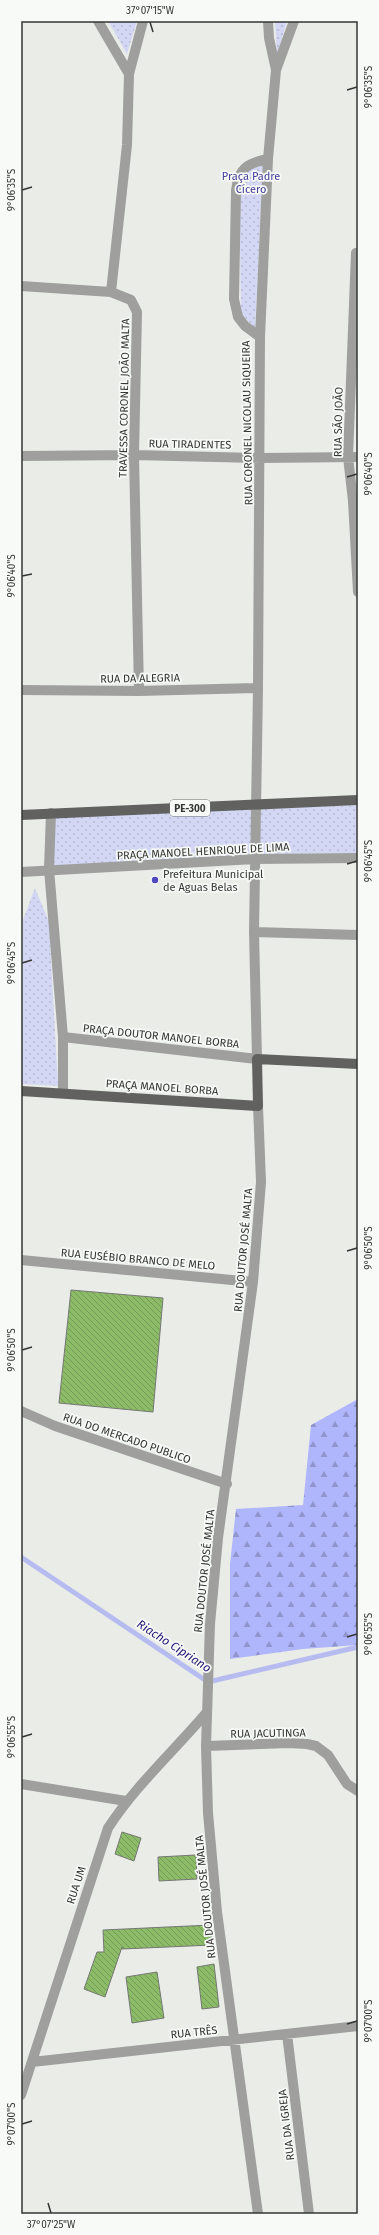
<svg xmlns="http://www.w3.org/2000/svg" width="379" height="2235" font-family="'Fira Sans',sans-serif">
<defs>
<pattern id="forest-firs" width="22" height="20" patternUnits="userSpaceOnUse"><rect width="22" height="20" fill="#b0b6fc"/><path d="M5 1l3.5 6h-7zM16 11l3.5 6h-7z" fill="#9095cd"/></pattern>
<pattern id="park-dots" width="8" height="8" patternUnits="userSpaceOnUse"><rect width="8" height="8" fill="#d3d7f4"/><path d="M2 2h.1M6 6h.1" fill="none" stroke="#b6b9d2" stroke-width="1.8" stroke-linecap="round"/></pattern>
<pattern id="building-back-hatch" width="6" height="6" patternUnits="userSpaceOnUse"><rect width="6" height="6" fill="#8cbc68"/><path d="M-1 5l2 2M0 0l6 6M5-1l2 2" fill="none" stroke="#739a56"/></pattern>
</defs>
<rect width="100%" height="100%" fill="#eaece8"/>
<!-- forest -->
<path fill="url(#forest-firs)" d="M358,1399V1645L303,1649L230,1659V1564L236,1509L303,1505L311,1425Z"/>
<!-- park -->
<path fill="url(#park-dots)" d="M108,21H137L127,54Z
M275,21H287L277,55Z
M263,163L255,329L241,313L239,174Z
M358,805V853L259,854L261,808Z
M255,806L251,855L53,866L55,818Z
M35,888L49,922L58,1086L22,1084L23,920Z"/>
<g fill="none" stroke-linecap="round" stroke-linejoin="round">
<!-- stream -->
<path stroke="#b6bcf0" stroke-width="5" d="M21,1557L208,1682L358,1647"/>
</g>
<!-- building -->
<path fill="url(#building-back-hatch)" stroke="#757773" d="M71,1290L163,1298L153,1412L59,1403Z
M122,1832L141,1838L134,1861L115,1854Z
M196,1855L197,1879L159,1881L158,1857Z
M211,1925L212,1945L122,1949V1947L105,1997L84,1989L97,1952H104L103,1930Z
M214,1964L219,2007L202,2009L197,1967Z
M157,1972L164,2018L132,2023L126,1977Z"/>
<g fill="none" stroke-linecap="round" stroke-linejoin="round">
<!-- minor -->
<path stroke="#9fa09e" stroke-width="10" d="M98,21L129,74
M268,21L269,38L276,70
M356,253L348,457L353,501L358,592
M21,286L111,292L131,300L137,312L134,455L139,691
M111,292L127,145L129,74L143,21
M260,337L245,326L238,317L234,299L236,191C238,169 247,163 268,159
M21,456L134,455L260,458L358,457
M21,690L139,691L258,688
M51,813L49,869L63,1037V1092
M21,872L255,859L358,858
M254,932L358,935
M63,1037L257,1059L254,932L258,688L260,337L268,159L276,70L294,21
M21,1260L253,1282
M21,1411L55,1426L227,1484
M206,1746L288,1743L307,1744L316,1746L328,1755L347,1784L358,1791
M21,1784L126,1801
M287,2034L309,2214
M32,2062L358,2026
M21,2095L108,1828C136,1785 174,1751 207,1712
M258,2214L217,1912L208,1813L206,1746L210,1624L218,1538L253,1282L261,1182L258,1106"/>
<!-- major -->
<path stroke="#61625f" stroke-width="10" d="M21,815L358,800
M21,1091L258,1106L257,1059L358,1064"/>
</g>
<!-- ticks -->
<path fill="none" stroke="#353634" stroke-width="1.5" d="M150,22L153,32M347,90L357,87M22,190L32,187M347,477L357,474M22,576L32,574M347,864L357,861M22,963L32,960M347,1251L357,1248M22,1350L32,1347M347,1637L357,1634M22,1737L32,1734M347,2024L357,2021M22,2124L32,2121M48,2203L51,2213"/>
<!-- markers -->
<circle fill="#4f47be" stroke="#f7faf6" stroke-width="1.5" cx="155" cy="880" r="4"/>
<g text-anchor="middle" stroke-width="3.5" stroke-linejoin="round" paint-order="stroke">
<!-- shield labels -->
<rect fill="#f7faf6" stroke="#6f716e" stroke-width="1" x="170" y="800" width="40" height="16" rx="3"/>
<g font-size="10" font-weight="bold" fill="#353634">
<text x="190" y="812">PE-300</text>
</g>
<!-- park labels -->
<g font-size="11" fill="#433d9f" stroke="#f7faf6">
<text x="251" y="180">Praça Padre<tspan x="251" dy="13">Cícero</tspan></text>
</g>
<!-- street labels -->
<g font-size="11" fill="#353634" stroke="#f7faf6">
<text transform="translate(124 398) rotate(-89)" y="4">TRAVESSA CORONEL JOÃO MALTA</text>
<text transform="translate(338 422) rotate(-89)" y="4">RUA SÃO JOÃO</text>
<text transform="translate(247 423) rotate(-91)" y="4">RUA CORONEL NICOLAU SIQUEIRA</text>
<text transform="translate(190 444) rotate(1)" y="4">RUA TIRADENTES</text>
<text transform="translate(140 678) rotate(-1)" y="4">RUA DA ALEGRIA</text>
<text transform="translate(203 851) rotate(-3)" y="4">PRAÇA MANOEL HENRIQUE DE LIMA</text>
<text transform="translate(161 1036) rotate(6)" y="4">PRAÇA DOUTOR MANOEL BORBA</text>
<text transform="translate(162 1087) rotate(4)" y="4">PRAÇA MANOEL BORBA</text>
<text transform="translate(243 1250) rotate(-85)" y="4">RUA DOUTOR JOSÉ MALTA</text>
<text transform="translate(138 1259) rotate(5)" y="4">RUA EUSÉBIO BRANCO DE MELO</text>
<text transform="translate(127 1438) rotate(19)" y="4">RUA DO MERCADO PUBLICO</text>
<text transform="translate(204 1571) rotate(-84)" y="4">RUA DOUTOR JOSÉ MALTA</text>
<text transform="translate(268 1733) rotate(-1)" y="4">RUA JACUTINGA</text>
<text transform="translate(76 1885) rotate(-72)" y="4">RUA UM</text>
<text transform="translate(205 1897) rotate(-96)" y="4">RUA DOUTOR JOSÉ MALTA</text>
<text transform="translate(194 2032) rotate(-6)" y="4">RUA TRÊS</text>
<text transform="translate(286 2125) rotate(-97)" y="4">RUA DA IGREJA</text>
</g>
<!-- poi labels -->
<g font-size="11" fill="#353634" stroke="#f7faf6" text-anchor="start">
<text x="163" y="878">Prefeitura Municipal<tspan x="163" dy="13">de Aguas Belas</tspan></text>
</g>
<!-- water labels -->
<g font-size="12" font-style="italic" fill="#281779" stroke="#f7faf6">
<text transform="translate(174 1646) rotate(33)" y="4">Riacho Cipriano</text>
</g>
</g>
<!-- border -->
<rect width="379" height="2235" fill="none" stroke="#f7faf6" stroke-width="44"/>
<rect x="22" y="22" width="335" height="2191" fill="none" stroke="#353634" stroke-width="1.5"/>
<g font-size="10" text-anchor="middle" fill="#353634">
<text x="150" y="14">37°07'15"W</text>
<text transform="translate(368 87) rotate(-90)" y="4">9°06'35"S</text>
<text transform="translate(11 190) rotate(-90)" y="4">9°06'35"S</text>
<text transform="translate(368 474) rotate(-90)" y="4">9°06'40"S</text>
<text transform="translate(11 576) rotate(-90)" y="4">9°06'40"S</text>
<text transform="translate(368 861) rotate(-90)" y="4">9°06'45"S</text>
<text transform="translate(11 963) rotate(-90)" y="4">9°06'45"S</text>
<text transform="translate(368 1248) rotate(-90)" y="4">9°06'50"S</text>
<text transform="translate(11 1350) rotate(-90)" y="4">9°06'50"S</text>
<text transform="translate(368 1634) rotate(-90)" y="4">9°06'55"S</text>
<text transform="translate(11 1737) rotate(-90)" y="4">9°06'55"S</text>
<text transform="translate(368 2021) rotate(-90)" y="4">9°07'00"S</text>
<text transform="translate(11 2124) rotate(-90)" y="4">9°07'00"S</text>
<text x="51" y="2228">37°07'25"W</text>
</g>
</svg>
